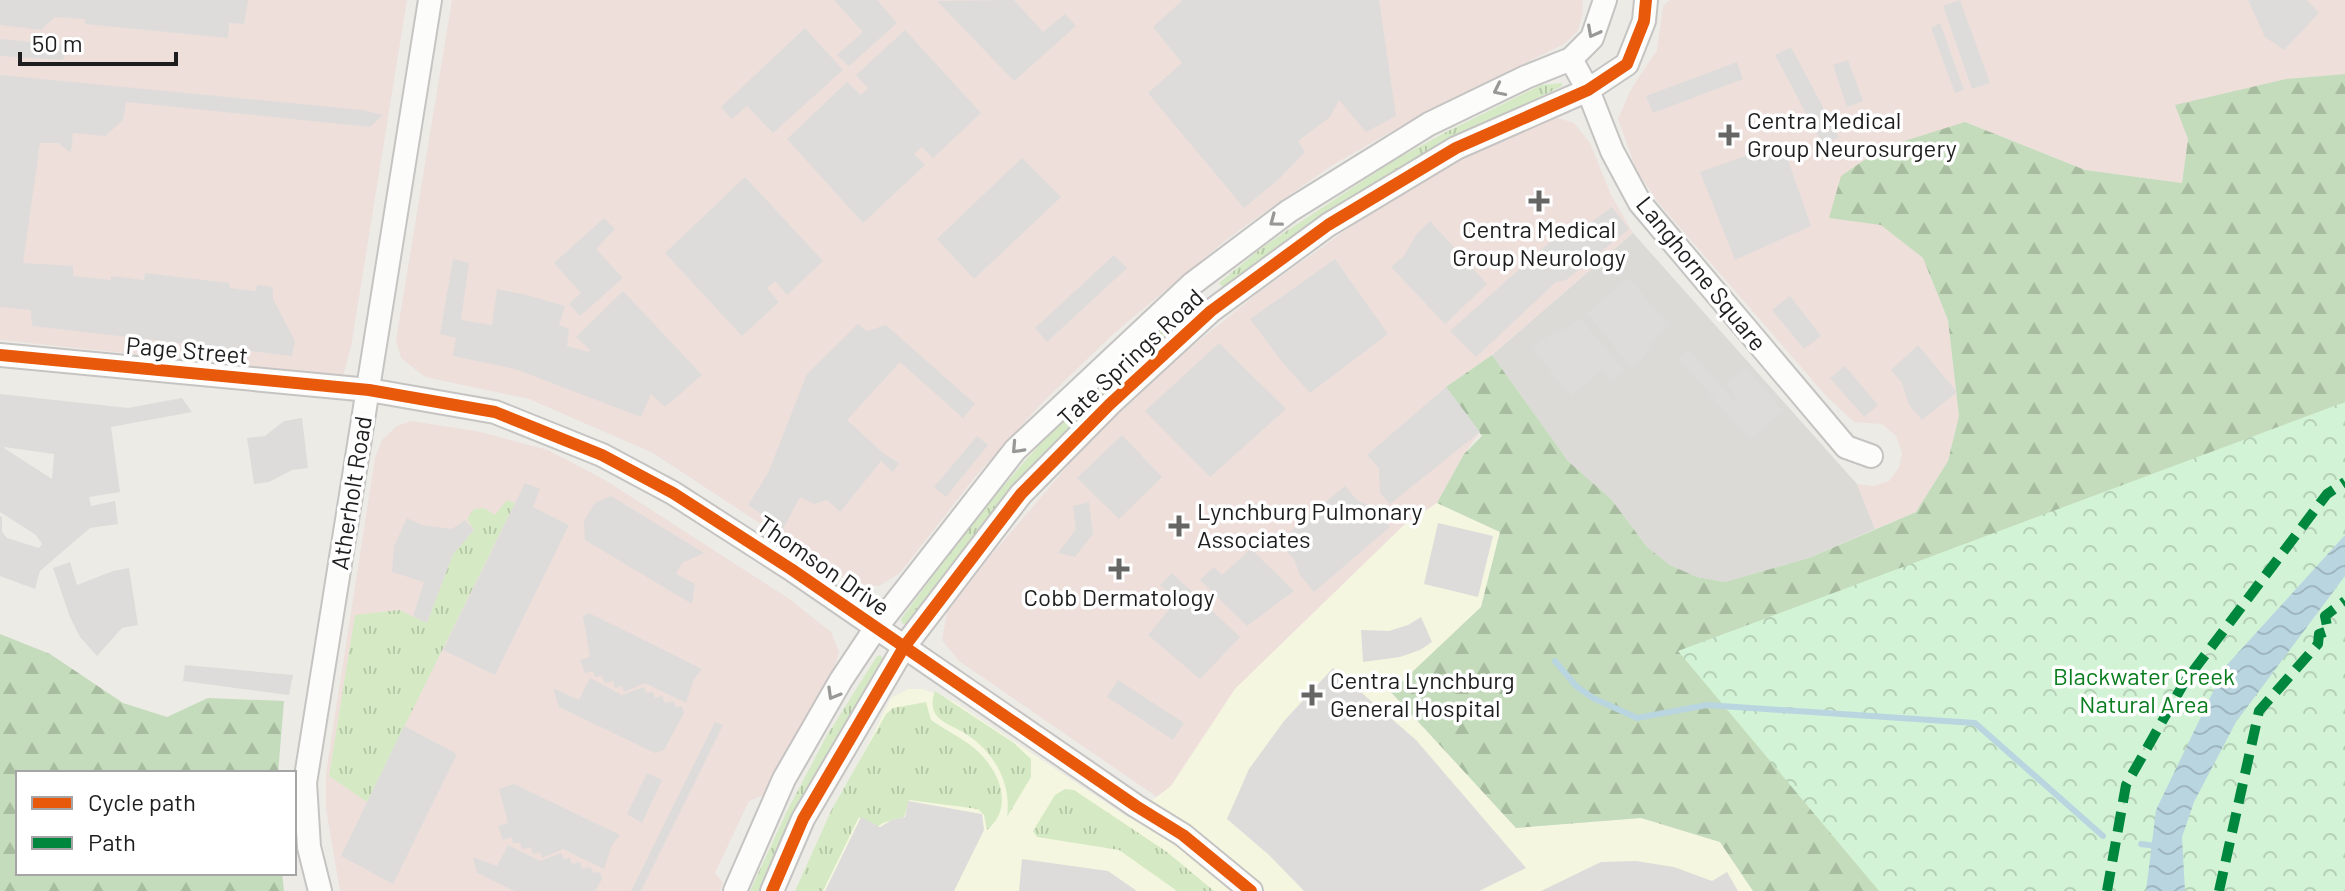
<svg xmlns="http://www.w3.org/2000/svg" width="2345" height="891" font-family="Barlow,sans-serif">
<defs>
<pattern id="grass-tufts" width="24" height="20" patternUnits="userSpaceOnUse" patternTransform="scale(2)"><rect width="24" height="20" fill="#d5eac4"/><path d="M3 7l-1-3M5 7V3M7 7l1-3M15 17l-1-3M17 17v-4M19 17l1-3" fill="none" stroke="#b6c8a8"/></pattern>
<pattern id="forest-firs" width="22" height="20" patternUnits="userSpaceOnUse" patternTransform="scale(2)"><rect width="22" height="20" fill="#c4dcbb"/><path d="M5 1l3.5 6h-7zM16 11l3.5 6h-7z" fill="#a8bca0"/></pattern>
<pattern id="park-crowns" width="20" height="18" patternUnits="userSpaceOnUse" patternTransform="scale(2)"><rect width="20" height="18" fill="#d3f3d6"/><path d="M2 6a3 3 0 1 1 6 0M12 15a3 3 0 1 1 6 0" fill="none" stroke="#b5d0b7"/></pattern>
<pattern id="water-waves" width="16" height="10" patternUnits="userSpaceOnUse" patternTransform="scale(2)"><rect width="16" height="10" fill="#b9d5e0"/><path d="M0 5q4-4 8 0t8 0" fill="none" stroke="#9fb6c0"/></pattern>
</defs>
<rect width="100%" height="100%" fill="#ecebe6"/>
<!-- residential -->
<path fill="#dbdad7" d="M1633,233L1857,484L1875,529L1809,558L1725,582L1697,577L1670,565L1647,547L1611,499L1568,461L1492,355Z"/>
<!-- commercial -->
<path fill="#eedfdb" d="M0,0H407L351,347L343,376L0,340Z
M452,0H1583L1582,16L1578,31L1564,44L1420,115L1331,166L1231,236L1112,335L1042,403L975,477L900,573L879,586L852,584L653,453L529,399L425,377L401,358L396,340Z
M1670,0H2345V74L2286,79L2188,139L2182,183L2085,170L1965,122L1829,218L1881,224L1923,258L1948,320L1959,416L1948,461L1916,512L1875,529L1857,484L1873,486L1889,481L1899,468L1902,453L1896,436L1882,424L1854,422L1827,397L1656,200L1636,169L1618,119L1630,91L1657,50L1663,6Z
M1555,117L1574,123L1590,143L1611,195L1633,233L1492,355L1446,387L1480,432L1464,454L1437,503L1403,526L1235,689L1171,786L1157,797L959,661L942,640L947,612L988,559L1089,441L1190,348L1258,293L1363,218L1455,161L1536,121Z
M411,421L476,431L548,450L605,480L788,598L831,632L839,652L832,675L764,795L749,801L715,873L723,883L720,891H340L326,809V773L375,458L382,440L397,426Z"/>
<!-- education -->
<path fill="#f5f6e0" d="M1437,503L1500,532L1481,607L1391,693L1516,828L1641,818L1720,842L1753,891H799L822,837L891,698L908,689H923L953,701L1129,818L1171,786L1235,689L1403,526Z"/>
<!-- grass -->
<path fill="url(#grass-tufts)" d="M1562,83V86L1450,142L1224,288L1219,283L1264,246L1393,161L1446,132L1541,85Z
M1183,309H1188L1191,313L1189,318L1124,375L1042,459L910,623L906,625L902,623L901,619C943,562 985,505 1033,452C1079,401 1131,355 1183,309Z
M507,500L515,503L367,802L329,776L355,615L399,610L427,623L453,554L474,530L467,519L474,509L484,508L495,515Z
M880,655L885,661C838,738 799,809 762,891H750L787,811L826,737L877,656Z
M935,691L1014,743L1031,759V777L1007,817C1012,782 993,750 963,732C954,727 942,723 936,715C931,707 932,699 935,691Z
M926,702L931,720C945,730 961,737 974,748C998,768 1016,806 987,830L984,815L978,809L909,800L904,817L883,823L875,828L859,817L823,891H795L832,809L886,714L893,708Z
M1065,789L1074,790L1167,852L1214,891H1177L1119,850L1037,837L1033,831L1055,795Z"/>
<!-- forest -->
<path fill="url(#forest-firs)" d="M2345,74V535L2146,891H1753L1720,842L1641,818L1516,828L1391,692L1481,607L1500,532L1437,503L1464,454L1482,436L1446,387L1492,355L1568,461L1611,499L1647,547L1670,565L1697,577L1725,582L1809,558L1916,512L1948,461L1959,416L1948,320L1923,258L1881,225L1829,218L1841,176L1882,148L1965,122L2085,170L2182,183L2188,139L2175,105L2286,79Z
M0,634L50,654L123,703L167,717L208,698L284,701L278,773H18V873H282L284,891H0Z"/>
<!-- park -->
<path fill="url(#park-crowns)" d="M2345,402V891H1879L1678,651Z"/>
<!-- parking -->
<path fill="#dddcda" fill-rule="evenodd" d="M0,0H248L244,24L229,23L228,38L85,24V19L55,17L41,30L0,25Z
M834,0H877L897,23L849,66L837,55L863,32Z
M1014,0L1043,32L1065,14L1076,26L1014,81L937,1Z
M1183,0H1379L1396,116L1366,132L1339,100L1330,117L1298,141L1305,152L1280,178L1244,208L1148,93L1182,63L1153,27Z
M1960,0L1990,83L1972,89L1943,6Z
M2248,0H2307L2319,13L2284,50L2265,37Z
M1940,23L1964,90L1955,93L1931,28Z
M805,28L843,70L773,133L747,106L732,119L721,107Z
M905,30L981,113L933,158L922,147L914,154L925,165L863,223L787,139L847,82L861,95L868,88L856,75Z
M0,39L65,45L69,49L62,60L0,56Z
M1791,47L1839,137L1823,145L1775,55Z
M1848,60L1863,101L1847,107L1833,65Z
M1737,62L1743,79L1653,113L1646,96Z
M0,75L363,110L383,115L370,127L126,102L123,120L105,136L73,133L71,153L58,143H40L23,263L73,266V276L111,280V276L144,280L145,273L229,283L230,288L256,291L257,285L273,287V299L295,341L292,356L32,326L31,310L0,307Z
M1782,143L1811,226L1735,260L1700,172Z
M1022,158L1061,197L974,279L937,239Z
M745,177L823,261L787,295L775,281L767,288L779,302L742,336L665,253Z
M1612,207L1629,229L1566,280L1556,282L1476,357L1450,331L1569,225L1575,234Z
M604,218L615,229L596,249L623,278L580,316L569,304L581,293L554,263Z
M1430,221L1487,284L1445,324L1391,267L1404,256L1416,235Z
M1114,255L1127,268L1047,342L1035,328Z
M453,259L469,263L461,320L492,325L497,289L526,295L565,306L559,325L569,329L567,346L588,352L590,350L576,337L623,291L702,375L665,407L651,394L641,417L515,369L453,356L456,338L440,334Z
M1335,259L1388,334L1310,393L1282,362L1250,319Z
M1629,278L1669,326L1656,336L1643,358L1632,368L1587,313Z
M1790,296L1821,336L1804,349L1772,310Z
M1580,318L1624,371L1613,380L1603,370L1571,395L1533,349L1548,336L1569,327Z
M858,324L867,331L886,325L975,404L963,418L900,362L847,420L883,453L899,463L893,472L881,461L840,512L827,500L814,504L800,497L783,529L748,505L768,473L807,374Z
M1219,343L1286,409L1210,477L1145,411Z
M1918,345L1957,392L1922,420L1909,405L1902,383L1891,370Z
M1688,349L1733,401L1738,397L1726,383L1746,368L1783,411L1750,439L1678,358Z
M1845,366L1878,405L1864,417L1830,378Z
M1446,387L1480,432L1390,504L1380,493L1379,468L1367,455Z
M0,394L128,408L182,398L192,412L111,427L120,492L89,497L91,506L115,501L118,524L90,528L40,571L35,589L0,576V516L2,517V532L7,538L39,548L42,544L36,535L0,512ZM4,447L54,454L52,479L4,448Z
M302,418L308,468L292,470L269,482L254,484L247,438L265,436L284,421Z
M1122,435L1162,477L1119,519L1077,478Z
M977,436L988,445L946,497L934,487Z
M525,483L540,489L533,507L569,525L495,675L443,650Z
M1345,486L1357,500L1378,511L1390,527L1314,592L1300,575L1294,559L1278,542Z
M611,496L704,553L682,563L676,574L695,584L692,604L585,540L584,521L595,503Z
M1089,502L1093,534L1075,557L1058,553L1076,529L1073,506Z
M407,518L421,525L452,529L465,520L474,530L453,554L427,623L413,616L424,582L392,572L394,546Z
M1438,523L1493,536L1478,597L1424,584Z
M1251,549L1294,591L1247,626L1200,580L1214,567L1222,575Z
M70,562L77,585L113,571L129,568L138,625L122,628L97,656L80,637L70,617L53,568Z
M1172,573L1240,637L1200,679L1148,635L1177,600L1160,585Z
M589,613L702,669L694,679L686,703L645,683L624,692L622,686L615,688L613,681L605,683L602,676L595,677L593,671L585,673L580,660L590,657L583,616Z
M1421,617L1432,642L1420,650L1400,657L1363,662L1361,630L1389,631L1408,625Z
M185,665L293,675L289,695L183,681Z
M1333,668L1416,740L1526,868L1479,891H1304L1269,855L1227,819L1249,769L1284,721Z
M590,678L622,695L644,687L646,693L653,692L655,698L662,696L665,703L673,701L676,707L682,706L684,713L664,750L655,753L559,707L553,688L579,700Z
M1118,680L1184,723L1173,740L1107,697Z
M715,722L723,725L641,891H631Z
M404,726L457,754L393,884L341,856Z
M647,773L662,780L642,823L627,814Z
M514,784L620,835L612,845L604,869L563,849L542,858L540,852L533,854L531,847L522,849L520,843H513L511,837L503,840L498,826L508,823L499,789Z
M908,801L982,814L984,830L954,891H825L861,817L880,827L892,820L905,817Z
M508,845L540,861L561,853L564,859L570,858L572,864L580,862L582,869L591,867L593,873L600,872L602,879L595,891H515L477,873L473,857L497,866Z
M1022,859L1108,871L1137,891H1019Z
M1636,861L1674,867L1712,881L1727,872L1738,891H1541L1601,862Z"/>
<!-- water -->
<path fill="url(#water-waves)" d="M2345,535V576L2236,722L2194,802L2182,837L2185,891H2146L2156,810L2225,667Z"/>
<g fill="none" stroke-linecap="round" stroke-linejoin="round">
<!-- stream -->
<path stroke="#b9d5e0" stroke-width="6" d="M1555,661L1576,686L1593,698L1637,718L1707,705L1975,723L2103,836
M2141,844L2157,846"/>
<defs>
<path id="minor" d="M1571,59L1588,90L1612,151L1640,203L1846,447L1871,456
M0,355L369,390L495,412L602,455L673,493L791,569L1136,806L1183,835L1251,891
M320,891L309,847L305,783L430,0
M735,891L784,779L841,680L875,629L1015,450L1192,284L1289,211L1429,124L1526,77L1571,59L1592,38L1605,0
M772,891L803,819L904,647L1021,494L1110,404L1211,311L1328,225L1456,148L1588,90L1627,64L1644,21L1646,0"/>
</defs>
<!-- minor casing -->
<use href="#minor" stroke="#c5c4c2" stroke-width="26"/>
<!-- minor -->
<use href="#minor" stroke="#fcfcfb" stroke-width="22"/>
<!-- quiet -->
<path stroke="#00873e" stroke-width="10" stroke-dasharray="20 10" stroke-linecap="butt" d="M2107,891L2126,785L2184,683L2327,494L2345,482
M2219,891L2259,711L2318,644L2319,634L2328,631L2325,616L2345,601"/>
<defs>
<path id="cycleway" d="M0,355L369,390L495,412L602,455L673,493L791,569L1136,806L1183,835L1251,891
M772,891L803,819L904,647L1021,494L1110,404L1211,311L1328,225L1456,148L1588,90L1627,64L1644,21L1646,0"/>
</defs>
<!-- cycleway casing -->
<use href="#cycleway" stroke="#fff" stroke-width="17"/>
<!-- cycleway -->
<use href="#cycleway" stroke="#e8590c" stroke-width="12"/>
</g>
<!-- one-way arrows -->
<defs><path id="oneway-chevron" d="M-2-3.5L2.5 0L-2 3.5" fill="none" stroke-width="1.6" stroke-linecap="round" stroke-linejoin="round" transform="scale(2)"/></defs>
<g stroke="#989898">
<use href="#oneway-chevron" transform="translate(1593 32) rotate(118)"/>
<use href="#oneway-chevron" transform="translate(1499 90) rotate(154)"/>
<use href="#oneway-chevron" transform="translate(1275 221) rotate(143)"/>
<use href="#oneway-chevron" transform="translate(1017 448) rotate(133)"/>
<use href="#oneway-chevron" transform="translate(833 694) rotate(120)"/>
</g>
<!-- markers -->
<g fill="#666664" stroke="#fff" stroke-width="3">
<path d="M1725 123h8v8h8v8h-8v8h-8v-8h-8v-8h8z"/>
<path d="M1535 189h8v8h8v8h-8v8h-8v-8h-8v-8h8z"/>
<path d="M1175 514h8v8h8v8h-8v8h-8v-8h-8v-8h8z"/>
<path d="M1115 557h8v8h8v8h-8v8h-8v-8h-8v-8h8z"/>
<path d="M1308 683h8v8h8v8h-8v8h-8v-8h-8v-8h8z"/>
</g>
<g text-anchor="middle" stroke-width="7" stroke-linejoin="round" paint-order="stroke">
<!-- poi labels -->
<g font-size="24" fill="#1e1e1e" stroke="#fff" text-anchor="start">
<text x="1747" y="129">Centra Medical<tspan x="1747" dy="28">Group Neurosurgery</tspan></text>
<text x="1539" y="238" text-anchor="middle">Centra Medical<tspan x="1539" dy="28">Group Neurology</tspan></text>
<text x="1197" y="520">Lynchburg Pulmonary<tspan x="1197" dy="28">Associates</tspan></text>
<text x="1119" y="606" text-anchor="middle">Cobb Dermatology</text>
<text x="1330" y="689">Centra Lynchburg<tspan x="1330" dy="28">General Hospital</tspan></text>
</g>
<!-- street labels -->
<g font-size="24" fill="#1e1e1e" stroke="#fff">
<text transform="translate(1701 274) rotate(51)" y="8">Langhorne Square</text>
<text transform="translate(187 351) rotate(5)" y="8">Page Street</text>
<text transform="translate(1131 358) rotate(-43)" y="8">Tate Springs Road</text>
<text transform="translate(352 493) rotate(-81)" y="8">Atherholt Road</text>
<text transform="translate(823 566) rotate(35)" y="8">Thomson Drive</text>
</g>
<!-- park labels -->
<g font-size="24" fill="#0a7d1e" stroke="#fff">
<text x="2144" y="685">Blackwater Creek<tspan x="2144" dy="28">Natural Area</tspan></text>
</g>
</g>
<!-- legend -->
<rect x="16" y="771" width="280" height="104" fill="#ffffff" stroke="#a5a5a5" stroke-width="2"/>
<rect x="32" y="797" width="40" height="12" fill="#e8590c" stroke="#a5a5a5" stroke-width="2"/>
<text x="88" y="811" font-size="24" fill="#1e1e1e">Cycle path</text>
<rect x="32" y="837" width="40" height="12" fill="#00873e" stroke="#a5a5a5" stroke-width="2"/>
<text x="88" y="851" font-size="24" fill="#1e1e1e">Path</text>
<!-- scale -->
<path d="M20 52v12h156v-12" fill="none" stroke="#1e1e1e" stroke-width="4"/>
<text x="32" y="52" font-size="24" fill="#1e1e1e" stroke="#ffffff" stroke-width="6" paint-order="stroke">50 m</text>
</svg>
